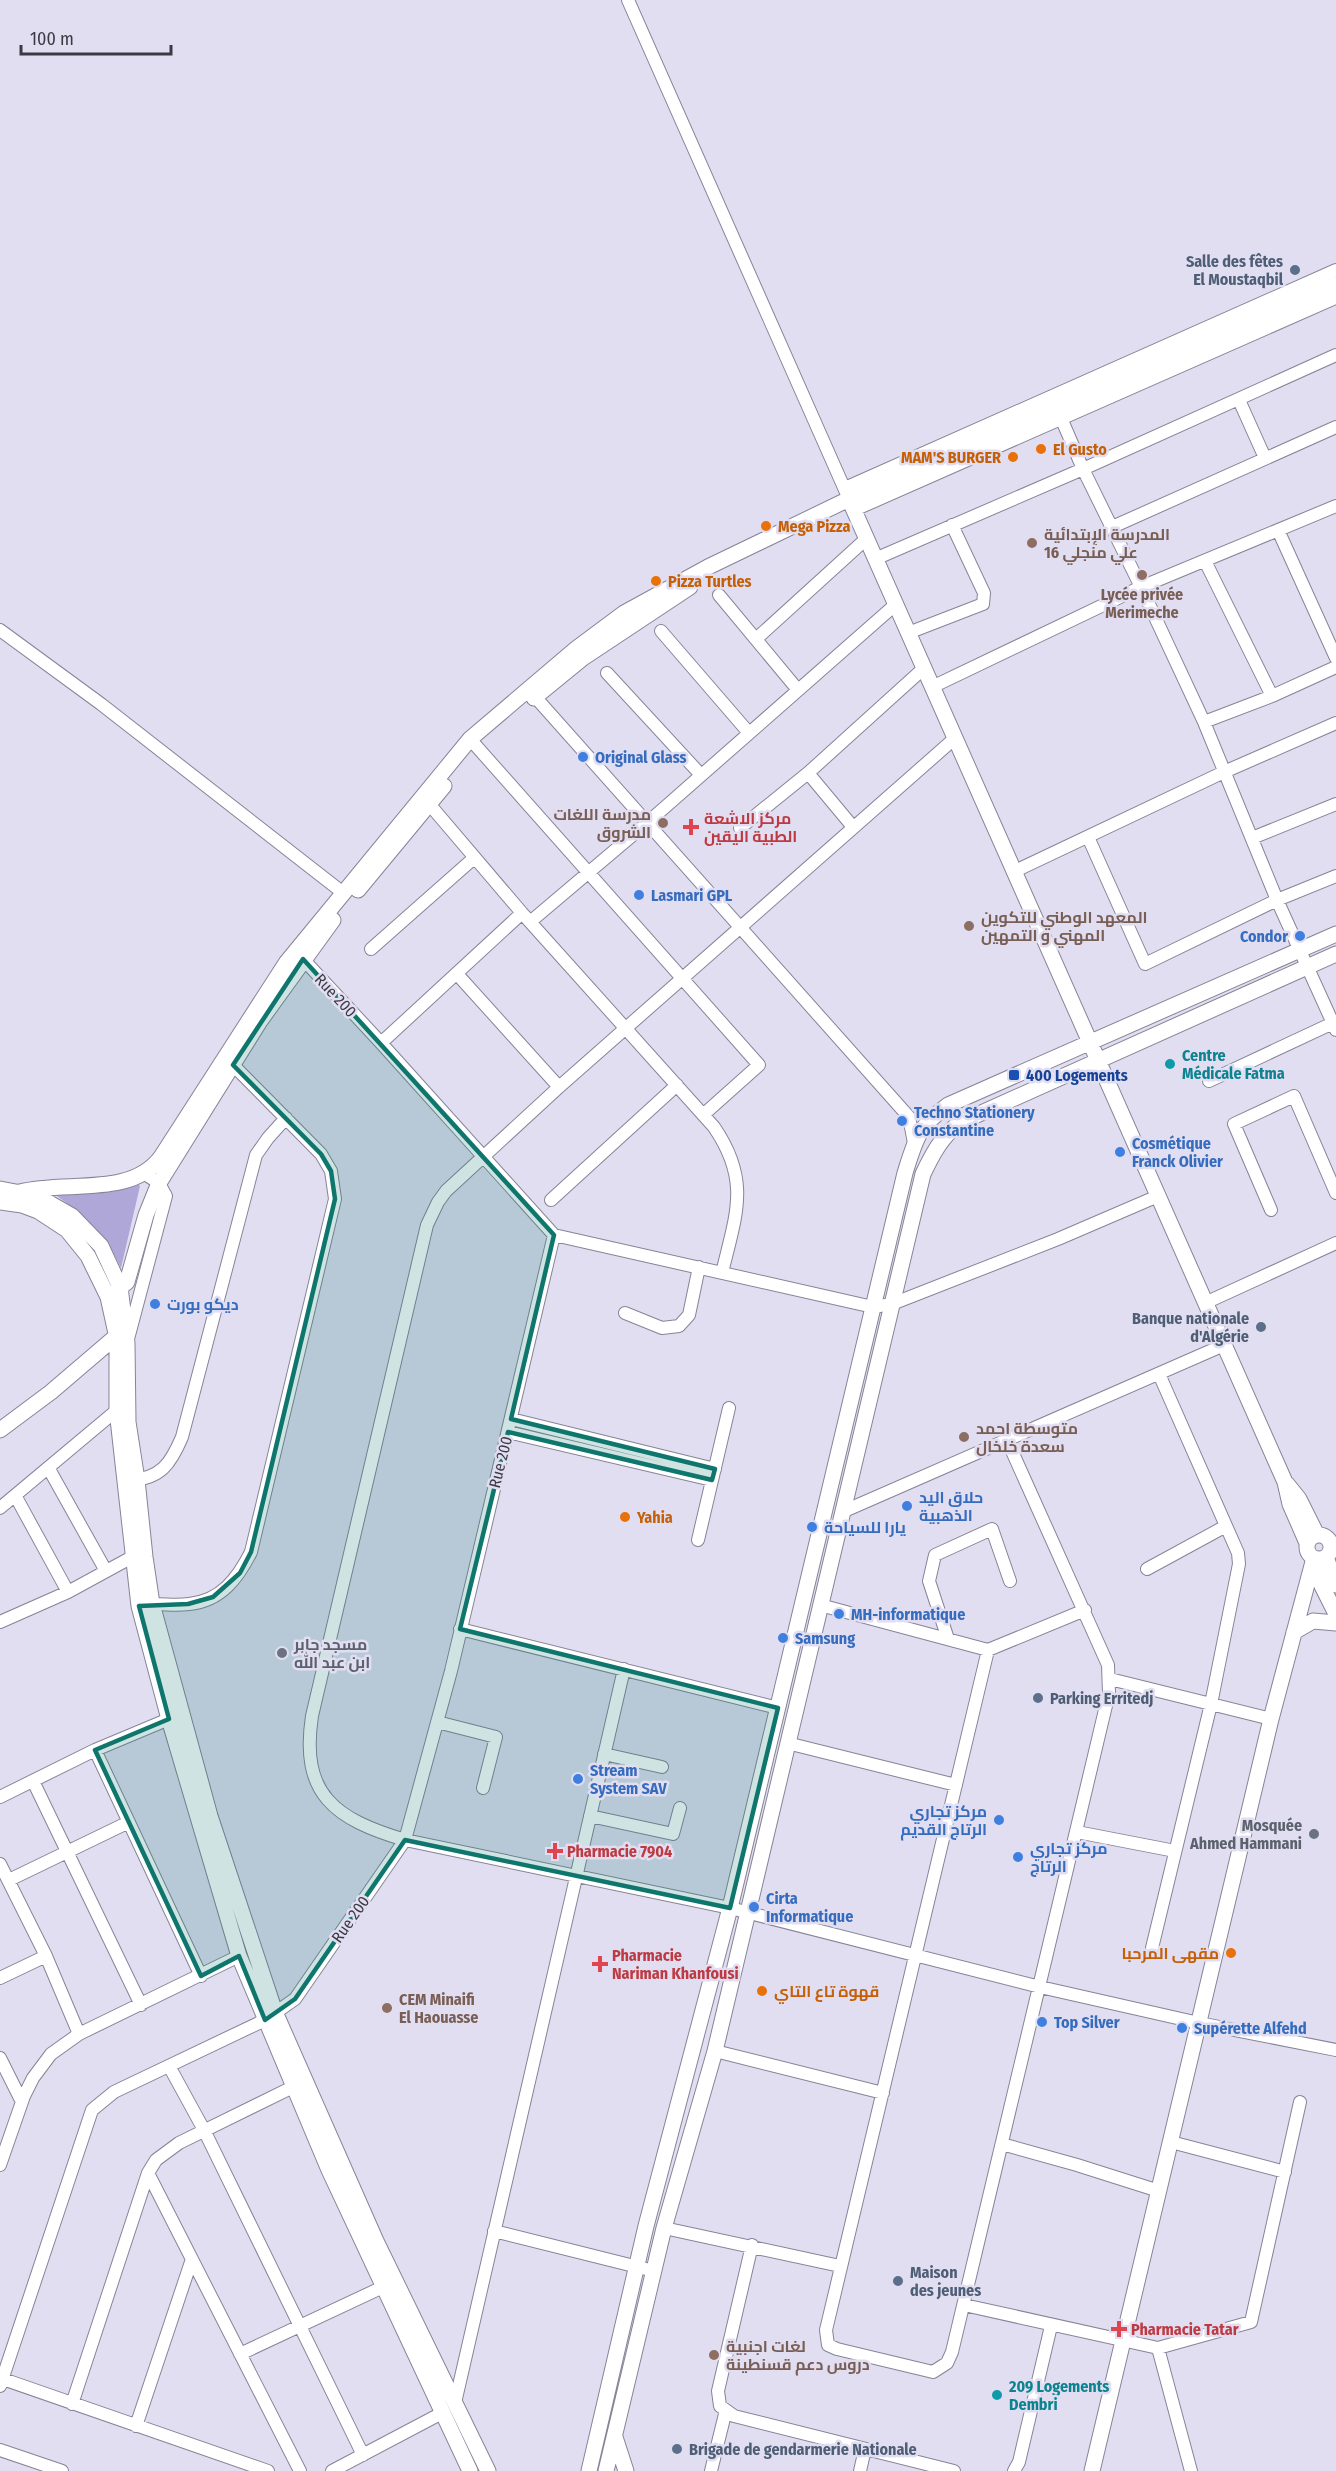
<svg xmlns="http://www.w3.org/2000/svg" width="1336" height="2471" font-family="'Fira Sans Condensed',Cairo,sans-serif">
<rect width="100%" height="100%" fill="#e1def2"/>
<!-- green -->
<path fill="#aea7d7" d="M137,1183L140,1186L121,1268C103,1230 86,1217 53,1193Z"/>
<g fill="none" stroke-linecap="round" stroke-linejoin="round">
<defs>
<path id="minor" d="M628,0L849,499
M1052,397L1083,469L1141,587L1204,722L1277,900L1336,1030
M1239,400L1265,458
M845,488L1336,270
M1110,528L1336,427
M1278,530L1336,658
M875,559L1083,469L1336,355
M1205,561L1272,696
M719,595L798,690
M0,630L101,704L342,892
M661,631L749,733
M908,633L983,604L984,593L952,525
M756,639L866,539
M607,673L701,775
M932,687L1141,587L1336,506
M529,690L909,1117L914,1143
M1204,722L1272,696L1336,667
M470,739L759,1065L703,1115
M954,739L559,1087L446,1191L438,1202L427,1225L312,1716C300,1795 335,1819 405,1840L730,1908L1040,1987L1199,2023L1336,2050
M808,773L853,827
M430,805L522,913L714,1127C751,1181 736,1214 722,1273
M740,828L808,773L923,669
M1088,837L1145,964L1277,900L1336,876
M1252,838L1336,804
M1013,872L1224,772L1336,723
M530,922L647,823L895,605
M371,949L474,858
M457,974L559,1087
M381,1043L522,913
M1209,1081L1333,1023
M551,1200L677,1085
M1271,1210L1234,1124L1294,1096L1336,1193
M554,1235L873,1307L892,1304L1058,1239L1158,1196
M1205,1303L1336,1243
M625,1313L662,1328L679,1326L689,1315L699,1267
M128,1339L166,1196L159,1183L145,1174
M511,1419L715,1469
M508,1432L712,1480
M49,1469L106,1571
M130,1480C161,1479 171,1463 182,1437L256,1155L268,1138L286,1118
M16,1497L68,1592
M0,1508L117,1410
M842,1512L1224,1345
M698,1540L729,1408
M1147,1569L1226,1526
M146,1605C160,1603 174,1606 189,1604C221,1601 238,1578 251,1552L335,1199L331,1171L321,1154L233,1065
M820,1605L988,1650L1085,1610
M0,1622L68,1592L134,1556
M460,1629L778,1708
M948,1639L929,1581L935,1555L992,1529L1010,1581
M988,1650L826,2330L828,2345L837,2349L933,2372L947,2363L952,2352L1109,1693L1108,1665L1007,1440
M1110,1679L1271,1719
M437,1722L496,1737L483,1788
M787,1743L956,1785
M95,1750L201,1976
M604,1754L662,1767
M33,1781L141,2005
M0,1797L95,1750L169,1719
M590,1816L673,1834L680,1808
M1077,1832L1175,1851
M0,1864L46,1956L79,2034
M9,1880L129,1822
M1152,1948L1211,1704L1239,1564L1238,1553L1159,1374
M0,1978L46,1956
M715,2051L883,2093
M0,2058L22,2102
M169,2066L204,2130L363,2455
M1171,2142L1285,2172
M1002,2144L1077,2165L1159,2191
M0,2165L24,2096L33,2078L51,2054L79,2034L239,1956
M148,2173L300,2471
M664,2228L840,2266
M494,2231L654,2271
M752,2245L718,2391L720,2406L734,2416L954,2471
M964,2305L1158,2348L1251,2322L1300,2102
M1158,2348L1191,2471
M240,2354L383,2287
M0,2378L268,2471
M0,2386L92,2110L114,2092L265,2020L295,1999L405,1840L451,1671L554,1235L381,1043L303,959
M455,2403L624,1669
M72,2404L148,2173L156,2160L179,2143L295,2086
M136,2426L192,2259
M0,2450L62,2471
M332,2471L442,2413
M711,2471L726,2410
M860,2471L865,2449
M1014,2471L1019,2462L1051,2326"/>
<path id="major" d="M849,499L1285,1482L1290,1504L1307,1543
M855,508L1336,296
M534,698L583,658L690,587
M358,890L444,786
M0,1189L37,1196L72,1216L101,1246L120,1287L127,1343L128,1422L137,1480L145,1557L152,1604L210,1816L275,2012L376,2241L488,2471
M20,1192C65,1180 131,1198 161,1157L286,963L470,739L577,648L624,613L708,567L849,499L1336,284
M0,1202L22,1205L38,1211L67,1230L88,1256L108,1297L117,1338V1410L139,1606L169,1719L239,1956L329,2170L470,2471
M108,1297L127,1282L146,1215L159,1183L260,1021L333,920
M0,1430L51,1392L120,1333
M1287,1484L1299,1499L1317,1535
M1307 1547a12 12 0 1 1 24 0a12 12 0 1 1-24 0Z
M1326,1557L1336,1585
M1316,1559L1322,1586L1336,1614
M1294,1632L1313,1621L1336,1623
M615,2437L626,2471
M589,2471L646,2226L730,1908L905,1173C916,1138 918,1127 948,1105L1336,934
M606,2471L664,2228L715,2051L923,1174C933,1153 941,1138 959,1123L1336,954
M1092,2471L1271,1719L1314,1558"/>
</defs>
<!-- minor casing -->
<use href="#minor" stroke="#868496" stroke-width="14"/>
<!-- major casing -->
<use href="#major" stroke="#868496" stroke-width="17"/>
<!-- minor -->
<use href="#minor" stroke="#fff" stroke-width="12"/>
<!-- major -->
<use href="#major" stroke="#fff" stroke-width="15"/>
</g>
<!-- marked area -->
<path fill="#0f766e" fill-opacity="0.2" stroke="#0f766e" stroke-width="4.5" stroke-linejoin="round" d="M303,959L554,1235L511,1419L715,1469L712,1480L508,1432L460,1629L778,1708L730,1908L405,1840L295,1999L265,2020L239,1956L201,1976L95,1750L169,1719L139,1606L188,1604L213,1597L240,1573L251,1552L335,1199L331,1171L321,1154L233,1065Z"/>
<!-- markers -->
<g fill="#5c6f8a" stroke="#e1def2" stroke-width="2">
<circle cx="1295" cy="270" r="6"/>
<circle cx="1261" cy="1327" r="6"/>
<circle cx="1038" cy="1698" r="6"/>
<circle cx="898" cy="2281" r="6"/>
<circle cx="677" cy="2449" r="6"/>
</g>
<g fill="#e8710a" stroke="#e1def2" stroke-width="2">
<circle cx="1041" cy="449" r="6"/>
<circle cx="1013" cy="457" r="6"/>
<circle cx="766" cy="526" r="6"/>
<circle cx="656" cy="581" r="6"/>
<circle cx="625" cy="1517" r="6"/>
<circle cx="1231" cy="1953" r="6"/>
<circle cx="762" cy="1991" r="6"/>
</g>
<g fill="#8d6e63" stroke="#e1def2" stroke-width="2">
<circle cx="1032" cy="543" r="6"/>
<circle cx="1142" cy="575" r="6"/>
<circle cx="663" cy="823" r="6"/>
<circle cx="969" cy="926" r="6"/>
<circle cx="964" cy="1437" r="6"/>
<circle cx="387" cy="2008" r="6"/>
<circle cx="714" cy="2355" r="6"/>
</g>
<g fill="#3f7fe0" stroke="#e1def2" stroke-width="2">
<circle cx="583" cy="757" r="6"/>
<circle cx="639" cy="895" r="6"/>
<circle cx="1300" cy="936" r="6"/>
<circle cx="902" cy="1121" r="6"/>
<circle cx="1120" cy="1152" r="6"/>
<circle cx="155" cy="1304" r="6"/>
<circle cx="907" cy="1506" r="6"/>
<circle cx="812" cy="1527" r="6"/>
<circle cx="839" cy="1614" r="6"/>
<circle cx="783" cy="1638" r="6"/>
<circle cx="578" cy="1779" r="6"/>
<circle cx="999" cy="1820" r="6"/>
<circle cx="1018" cy="1857" r="6"/>
<circle cx="754" cy="1907" r="6"/>
<circle cx="1042" cy="2022" r="6"/>
<circle cx="1182" cy="2028" r="6"/>
</g>
<g fill="#e0444e" stroke="#e1def2" stroke-width="2">
<path d="M688 818h6v6h6v6h-6v6h-6v-6h-6v-6h6z"/>
<path d="M552 1842h6v6h6v6h-6v6h-6v-6h-6v-6h6z"/>
<path d="M597 1955h6v6h6v6h-6v6h-6v-6h-6v-6h6z"/>
<path d="M1116 2320h6v6h6v6h-6v6h-6v-6h-6v-6h6z"/>
</g>
<g fill="#0f9aa8" stroke="#e1def2" stroke-width="2">
<circle cx="1170" cy="1064" r="6"/>
<circle cx="997" cy="2395" r="6"/>
</g>
<rect fill="#1a4fb4" stroke="#e1def2" stroke-width="2" x="1008" y="1069" width="12" height="12" rx="3"/>
<g fill="#6b7280" stroke="#e1def2" stroke-width="2">
<circle cx="282" cy="1653" r="6"/>
<circle cx="1314" cy="1834" r="6"/>
</g>
<g text-anchor="middle" stroke-width="5" stroke-linejoin="round" paint-order="stroke">
<!-- service labels -->
<g font-size="16" font-weight="bold" fill="#4e5e75" stroke="#e1def2" text-anchor="start">
<text x="1283" y="267" text-anchor="end">Salle des fêtes<tspan x="1283" dy="18">El Moustaqbil</tspan></text>
<text x="1249" y="1324" text-anchor="end">Banque nationale<tspan x="1249" dy="18">d'Algérie</tspan></text>
<text x="1050" y="1704">Parking Erritedj</text>
<text x="910" y="2278">Maison<tspan x="910" dy="18">des jeunes</tspan></text>
<text x="689" y="2455">Brigade de gendarmerie Nationale</text>
</g>
<!-- food labels -->
<g font-size="16" font-weight="bold" fill="#c56008" stroke="#e1def2" text-anchor="start">
<text x="1053" y="455">El Gusto</text>
<text x="1001" y="463" text-anchor="end">MAM'S BURGER</text>
<text x="778" y="532">Mega Pizza</text>
<text x="668" y="587">Pizza Turtles</text>
<text x="637" y="1523">Yahia</text>
<text x="1219" y="1959" text-anchor="end">مقهى المرحبا</text>
<text x="774" y="1997">قهوة تاع التاي</text>
</g>
<!-- education labels -->
<g font-size="16" font-weight="bold" fill="#785e54" stroke="#e1def2" text-anchor="start">
<text x="1044" y="540">المدرسة الإبتدائية<tspan x="1044" dy="18">علي منجلي 16</tspan></text>
<text x="1142" y="600" text-anchor="middle">Lycée privée<tspan x="1142" dy="18">Merimeche</tspan></text>
<text x="651" y="820" text-anchor="end">مدرسة اللغات<tspan x="651" dy="18">الشروق</tspan></text>
<text x="981" y="923">المعهد الوطني للتكوين<tspan x="981" dy="18">المهني و التمهين</tspan></text>
<text x="976" y="1434">متوسطة احمد<tspan x="976" dy="18">سعدة خلخال</tspan></text>
<text x="399" y="2005">CEM Minaifi<tspan x="399" dy="18">El Haouasse</tspan></text>
<text x="726" y="2352">لغات اجنبية<tspan x="726" dy="18">دروس دعم قسنطينة</tspan></text>
</g>
<!-- shop labels -->
<g font-size="16" font-weight="bold" fill="#366cbe" stroke="#e1def2" text-anchor="start">
<text x="595" y="763">Original Glass</text>
<text x="651" y="901">Lasmari GPL</text>
<text x="1288" y="942" text-anchor="end">Condor</text>
<text x="914" y="1118">Techno Stationery<tspan x="914" dy="18">Constantine</tspan></text>
<text x="1132" y="1149">Cosmétique<tspan x="1132" dy="18">Franck Olivier</tspan></text>
<text x="167" y="1310">ديكو بورت</text>
<text x="919" y="1503">حلاق اليد<tspan x="919" dy="18">الذهبية</tspan></text>
<text x="824" y="1533">يارا للسياحة</text>
<text x="851" y="1620">MH-informatique</text>
<text x="795" y="1644">Samsung</text>
<text x="590" y="1776">Stream<tspan x="590" dy="18">System SAV</tspan></text>
<text x="987" y="1817" text-anchor="end">مركز تجاري<tspan x="987" dy="18">الرتاج القديم</tspan></text>
<text x="1030" y="1854">مركز تجاري<tspan x="1030" dy="18">الرتاج</tspan></text>
<text x="766" y="1904">Cirta<tspan x="766" dy="18">Informatique</tspan></text>
<text x="1054" y="2028">Top Silver</text>
<text x="1194" y="2034">Supérette Alfehd</text>
</g>
<!-- health labels -->
<g font-size="16" font-weight="bold" fill="#be3a42" stroke="#e1def2" text-anchor="start">
<text x="704" y="824">مركز الاشعة<tspan x="704" dy="18">الطبية اليقين</tspan></text>
<text x="567" y="1857">Pharmacie 7904</text>
<text x="612" y="1961">Pharmacie<tspan x="612" dy="18">Nariman Khanfousi</tspan></text>
<text x="1131" y="2335">Pharmacie Tatar</text>
</g>
<!-- street labels -->
<g font-size="16" fill="#3b3a42" stroke="#e1def2">
<text transform="translate(336 995) rotate(47)" y="6">Rue 200</text>
<text transform="translate(500 1462) rotate(-76)" y="6">Rue 200</text>
<text transform="translate(350 1919) rotate(-55)" y="6">Rue 200</text>
</g>
<!-- culture labels -->
<g font-size="16" font-weight="bold" fill="#0d838f" stroke="#e1def2" text-anchor="start">
<text x="1182" y="1061">Centre<tspan x="1182" dy="18">Médicale Fatma</tspan></text>
<text x="1009" y="2392">209 Logements<tspan x="1009" dy="18">Dembri</tspan></text>
</g>
<!-- transit labels -->
<g font-size="16" font-weight="bold" fill="#164399" stroke="#e1def2" text-anchor="start">
<text x="1026" y="1081">400 Logements</text>
</g>
<!-- worship labels -->
<g font-size="16" font-weight="bold" fill="#5b616d" stroke="#e1def2" text-anchor="start">
<text x="294" y="1650">مسجد جابر<tspan x="294" dy="18">ابن عبد الله</tspan></text>
<text x="1302" y="1831" text-anchor="end">Mosquée<tspan x="1302" dy="18">Ahmed Hammani</tspan></text>
</g>
</g>
<!-- scale -->
<path d="M21 45v9h150v-9" fill="none" stroke="#3b3a42" stroke-width="3"/>
<text x="30" y="45" font-size="18" fill="#3b3a42" stroke="#e1def2" stroke-width="4.5" paint-order="stroke">100 m</text>
</svg>
